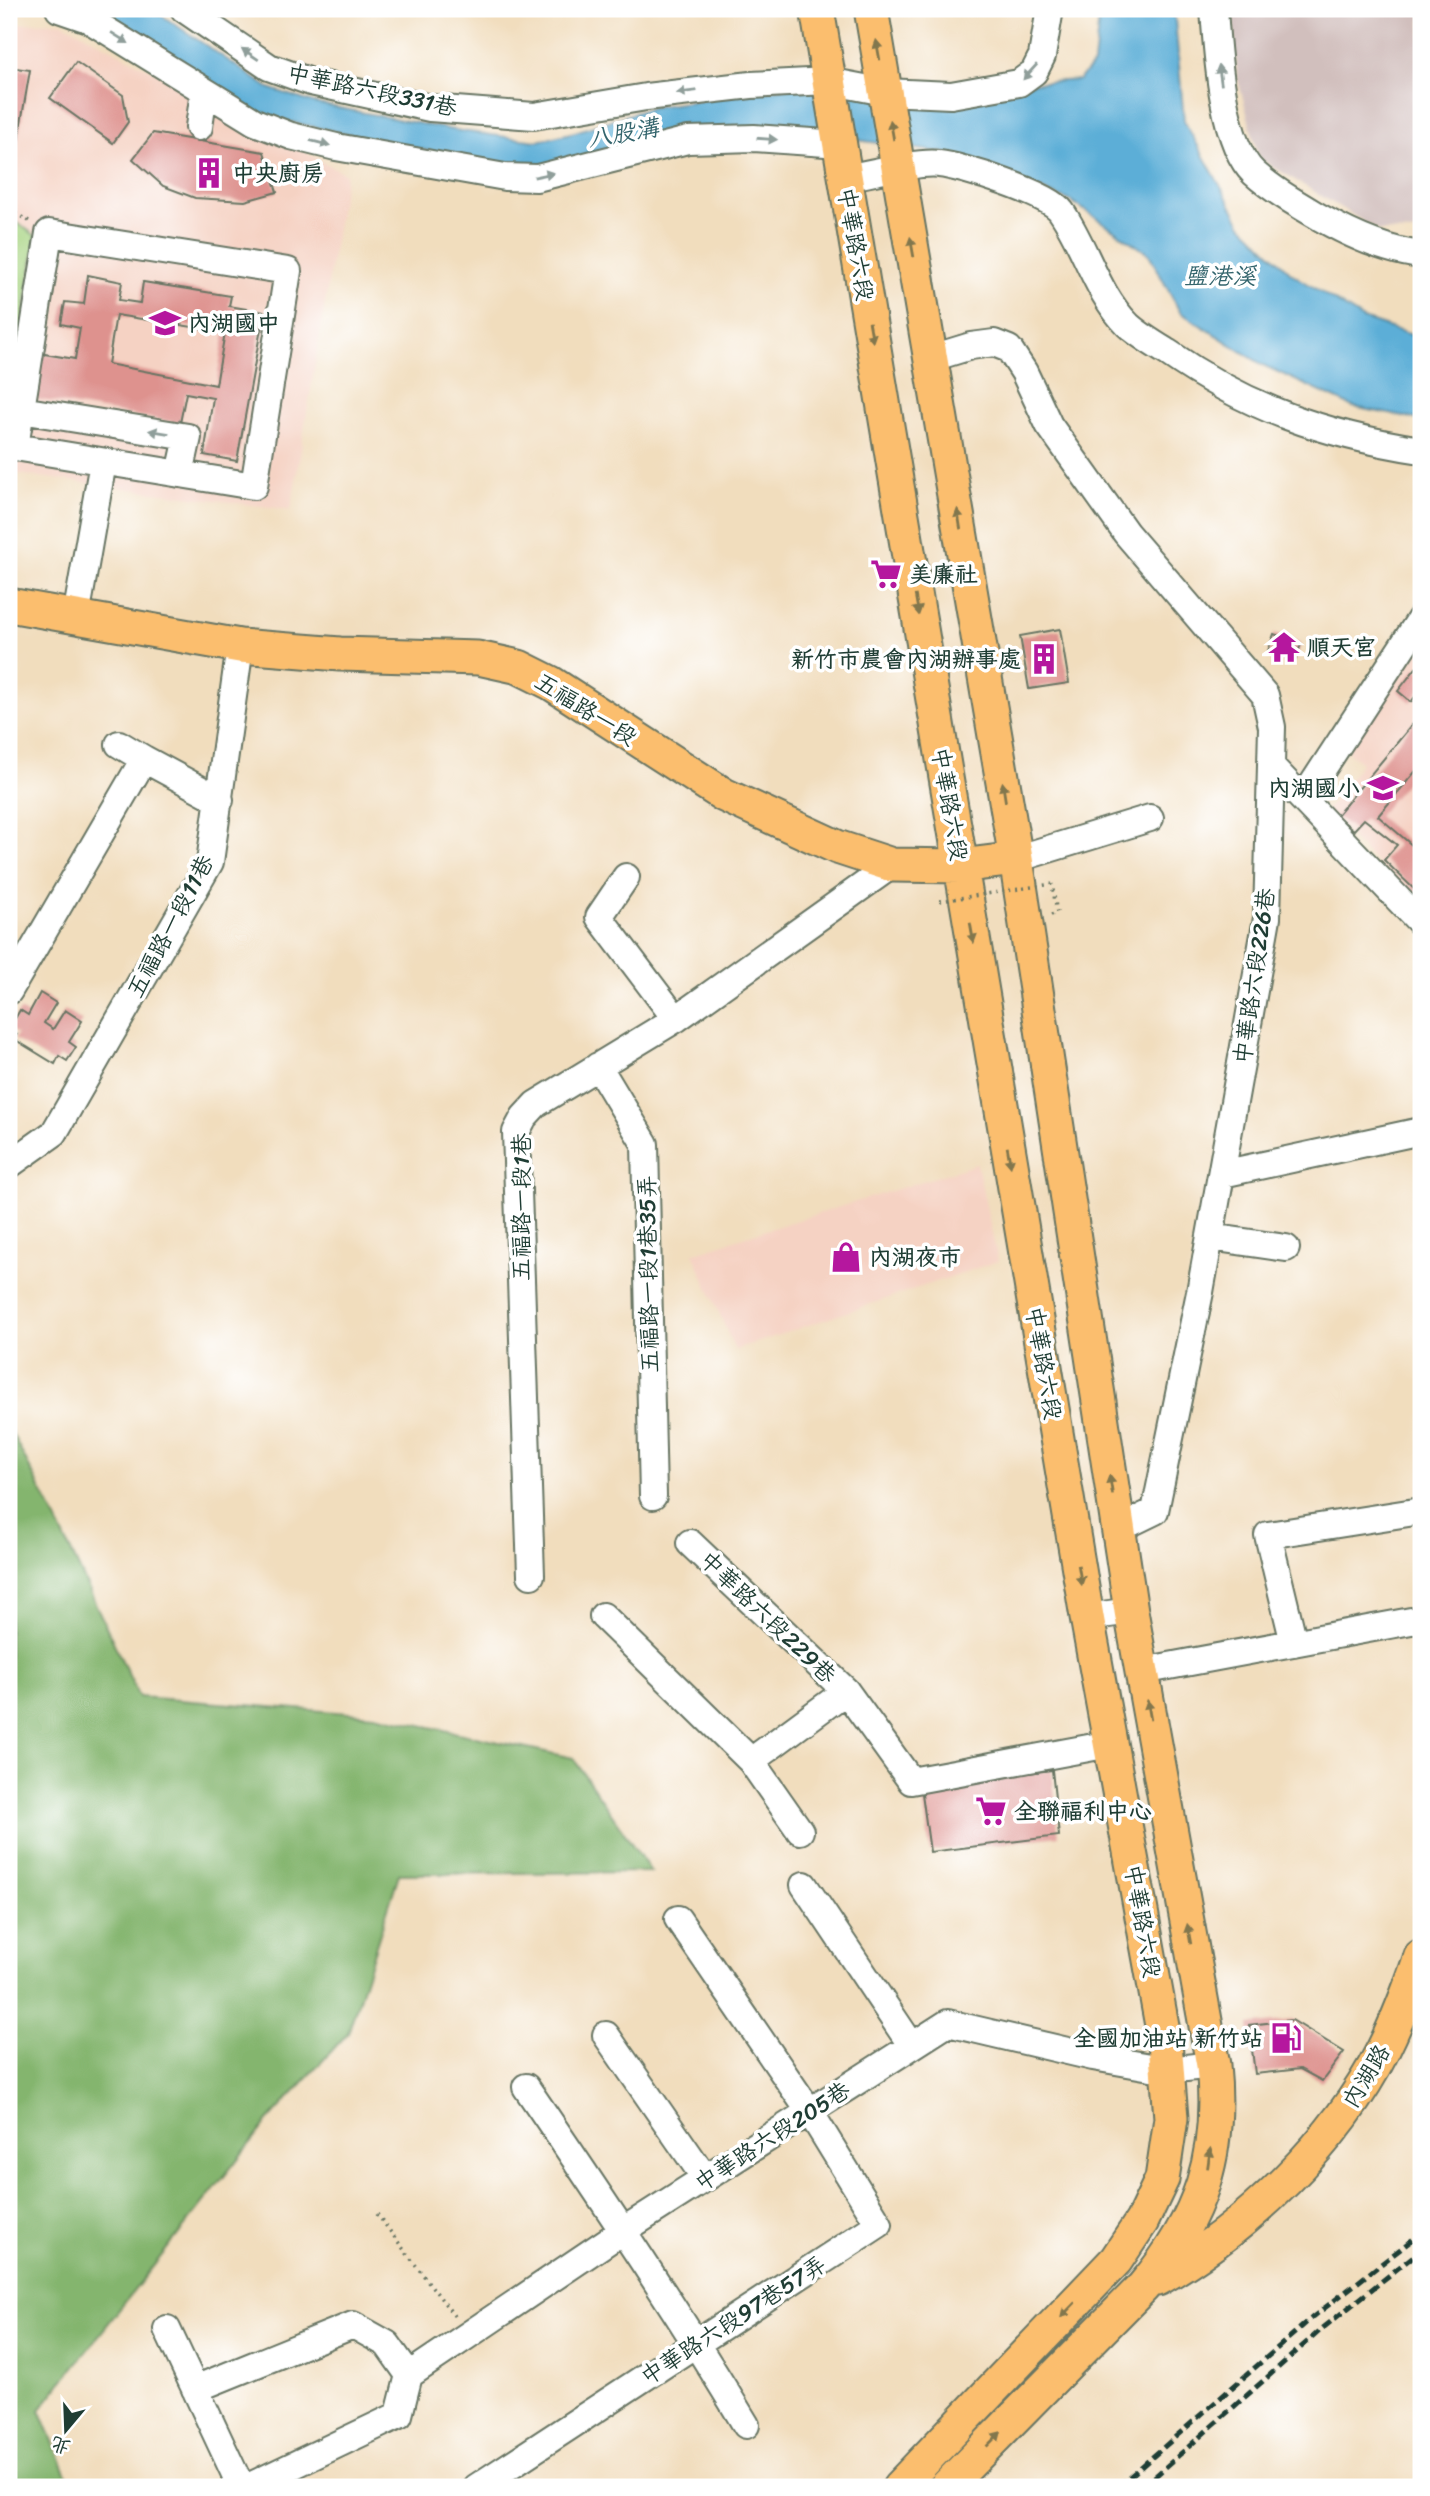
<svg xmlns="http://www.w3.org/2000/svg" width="1430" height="2496" font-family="Sriracha,'LXGW WenKai TC',sans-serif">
<rect width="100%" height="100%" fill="#fff"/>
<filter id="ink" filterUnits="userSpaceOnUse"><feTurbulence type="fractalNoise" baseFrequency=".0143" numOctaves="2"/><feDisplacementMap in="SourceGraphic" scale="14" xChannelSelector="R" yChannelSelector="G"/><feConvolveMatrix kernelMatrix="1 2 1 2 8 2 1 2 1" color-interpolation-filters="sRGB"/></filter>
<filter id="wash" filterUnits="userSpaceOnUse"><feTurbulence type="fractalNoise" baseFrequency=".00686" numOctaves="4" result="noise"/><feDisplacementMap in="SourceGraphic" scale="28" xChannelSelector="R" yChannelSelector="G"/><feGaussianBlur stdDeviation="1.57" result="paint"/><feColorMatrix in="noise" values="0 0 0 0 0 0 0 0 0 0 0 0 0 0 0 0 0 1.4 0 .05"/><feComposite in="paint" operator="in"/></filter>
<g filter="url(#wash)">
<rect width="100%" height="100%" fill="#f1ddbd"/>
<!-- built -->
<path fill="#f5d2c3" d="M61,22L346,174L291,510L9,473V24Z
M1421,640V908L1326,812L1361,763L1345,749Z
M977,1164L998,1261L735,1350L693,1253Z"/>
<!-- industrial -->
<path fill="#d1bfbd" d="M1233,9H1421V232L1379,231L1259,158L1237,76Z"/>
<!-- green -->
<path fill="#a6d380" stroke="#62885a" stroke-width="2" d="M9,217L36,236L9,412Z"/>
<!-- forest -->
<path fill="#84b56e" stroke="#527951" stroke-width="2" d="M9,1428L53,1513L139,1697L375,1715L573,1758L651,1872L399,1874L348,2033L267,2122L40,2410L72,2487H9Z"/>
<!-- water -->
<path fill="#5caed7" stroke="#3e7686" stroke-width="2" d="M91,9H152L269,88L313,103L454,130L537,141L575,132L653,107L819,83L950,108L1033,83L1079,80L1094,63L1100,9H1174L1184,121L1242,225L1291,273L1363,319L1421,338V420L1353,407L1263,365L1180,312L1149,254L1071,201L946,153L783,129L527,169L462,158L263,116Z"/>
<g id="blocks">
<!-- building -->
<path fill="#de928e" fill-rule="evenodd" d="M76,62L123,95L128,122L113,143L50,98Z
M9,67L30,70L14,164L9,163Z
M153,133L264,152L277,192L245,201L195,198L163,186L133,159Z
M88,275L122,282L119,300L140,303L143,282L231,296L229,306L264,312L237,461L204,455L213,398L186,393L180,423L30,398L38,353L75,359L80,328L61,324L65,302L84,304ZM116,315L225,332L216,385L108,364Z
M1060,629L1069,683L1029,689L1020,636Z
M1274,634L1301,644L1295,661L1268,651Z
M1416,668L1421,672V689L1411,702L1398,691Z
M1421,714V765L1378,816L1421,853V896L1384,860L1397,845L1364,819L1354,830L1336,816Z
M40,993L56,1003L44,1023L53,1029L65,1010L82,1021L69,1042L76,1047L67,1061L59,1056L55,1064L14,1039L17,1034L9,1029L20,1010L28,1015Z
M1052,1770L1059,1836L930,1852L921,1786Z
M1292,2020L1344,2052L1322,2081L1300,2069L1255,2074L1249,2025Z"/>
</g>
</g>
<g filter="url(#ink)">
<use href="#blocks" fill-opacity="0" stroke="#687564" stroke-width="2"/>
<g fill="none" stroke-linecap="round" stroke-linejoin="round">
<defs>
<path id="minor" d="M59,9L88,19L255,122L291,136L336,147L505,177L537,178L688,140L754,138L840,144
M184,9L269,67L311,82L430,108L534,116L646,97L751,85L828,81L885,92L951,95L1019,83L1034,72L1042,56L1050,9
M1214,9C1217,52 1222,143 1254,173C1274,191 1299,205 1321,218C1351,235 1387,251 1421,255
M199,127L204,91
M845,178C868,174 918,161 939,164C961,166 1050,194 1061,211C1086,247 1096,293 1128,325C1139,335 1154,344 1167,352C1247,408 1325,435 1421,450
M49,233L288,271L254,486L15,447Z
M932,358L971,346L994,343L1009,349L1024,372L1049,425L1126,533L1265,695L1272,727L1267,918L1200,1292L1155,1511L1118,1529
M21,410L188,437L180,474
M76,617L103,462
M119,744L144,759
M1271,766L1421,923
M1303,799L1421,618
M1016,859L1150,818
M626,877L599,917L676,1019
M9,991L144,759L220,800
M598,1066L645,1144L653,1496
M9,1165L54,1133L210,862L240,646
M1222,1174L1421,1131
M1210,1237L1286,1248
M690,1543L846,1691
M531,1575L516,1132L524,1117L536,1104L676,1019L892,865
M603,1616L751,1761L800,1831
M1087,1617L1131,1611
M1294,1643L1268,1535L1421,1511
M1142,1671L1411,1621
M751,1761L846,1691L911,1781L1110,1744
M804,1885L912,2046
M606,2035L705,2178
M526,2087C602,2198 677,2310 746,2425
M167,2329L241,2487
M409,2375L624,2230L948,2023L1093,2057L1168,2070L1213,2065
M195,2389L353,2325L387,2344L409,2375
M248,2487L399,2415L409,2375
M477,2487L879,2224L810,2112L678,1919"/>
<path id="major" d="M817,9L1087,1617L1165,2042L1171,2118L1162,2179L1142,2221L1116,2260L899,2487
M871,9L1016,859L1131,1611L1213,2065C1222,2154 1201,2218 1143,2287L946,2487
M9,605L240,646L340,654L478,658L519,667L551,683L724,795L837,847L892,865L960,866L1016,859
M1158,2279C1246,2229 1337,2142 1383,2050C1398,2020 1410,1988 1421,1956"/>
</defs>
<!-- minor casing -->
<use href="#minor" stroke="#687564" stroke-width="30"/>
<!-- major casing -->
<use href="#major" stroke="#687564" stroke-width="37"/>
<!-- path -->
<path stroke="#687564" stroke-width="3.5" stroke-dasharray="2 5" stroke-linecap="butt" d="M9,210L29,221
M1051,915L1057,913L1052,884
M377,2214L455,2317"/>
<!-- minor -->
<use href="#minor" stroke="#fff" stroke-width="26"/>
<!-- major -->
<use href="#major" stroke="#fbbe6e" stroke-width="33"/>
<!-- rail -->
<path stroke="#1f3d34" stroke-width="5" stroke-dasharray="10 5" stroke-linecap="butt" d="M1118,2487L1313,2317L1421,2233
M1143,2487L1323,2328L1421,2250"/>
<!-- path-bridge -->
<path stroke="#687564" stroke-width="3.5" stroke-dasharray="2 5" stroke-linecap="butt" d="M940,901L1052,884"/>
</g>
<!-- one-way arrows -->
<defs><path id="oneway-solid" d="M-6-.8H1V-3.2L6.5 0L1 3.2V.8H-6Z" transform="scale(1.75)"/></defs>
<g fill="#8f9e9a">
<use href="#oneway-solid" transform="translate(120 38) rotate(32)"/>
<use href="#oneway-solid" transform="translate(250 54) rotate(-146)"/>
<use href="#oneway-solid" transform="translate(1030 72) rotate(132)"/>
<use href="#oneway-solid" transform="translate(1220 75) rotate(-98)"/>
<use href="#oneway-solid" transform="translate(687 92) rotate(173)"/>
<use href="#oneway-solid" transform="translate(767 139) rotate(4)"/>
<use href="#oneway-solid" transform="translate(320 143) rotate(14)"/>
<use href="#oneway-solid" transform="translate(544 175) rotate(-11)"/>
<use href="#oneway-solid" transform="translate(159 432) rotate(-171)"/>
</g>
<g fill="#82774e">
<use href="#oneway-solid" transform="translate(878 50) rotate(-100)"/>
<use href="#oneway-solid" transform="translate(892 130) rotate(-100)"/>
<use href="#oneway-solid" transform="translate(912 247) rotate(-100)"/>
<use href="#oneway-solid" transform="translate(871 332) rotate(80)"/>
<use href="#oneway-solid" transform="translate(959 519) rotate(-99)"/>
<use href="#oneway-solid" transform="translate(917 605) rotate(80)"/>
<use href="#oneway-solid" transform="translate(1004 792) rotate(-99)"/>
<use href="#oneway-solid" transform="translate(972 933) rotate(80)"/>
<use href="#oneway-solid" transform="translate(1009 1157) rotate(80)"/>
<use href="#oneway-solid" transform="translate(1111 1485) rotate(-99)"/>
<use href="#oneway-solid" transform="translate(1080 1575) rotate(80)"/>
<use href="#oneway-solid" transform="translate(1149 1710) rotate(-100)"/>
<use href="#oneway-solid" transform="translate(1189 1934) rotate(-100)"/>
<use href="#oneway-solid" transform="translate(1209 2158) rotate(-82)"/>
<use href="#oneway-solid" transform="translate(1068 2310) rotate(134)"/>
<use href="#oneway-solid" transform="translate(994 2439) rotate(-45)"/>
</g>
</g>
<!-- icons -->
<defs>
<symbol id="building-bare" viewBox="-9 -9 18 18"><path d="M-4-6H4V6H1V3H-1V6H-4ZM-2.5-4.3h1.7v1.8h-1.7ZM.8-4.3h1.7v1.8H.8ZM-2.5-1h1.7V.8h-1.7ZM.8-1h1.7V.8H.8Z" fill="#b5179e" stroke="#fff" stroke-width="2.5" paint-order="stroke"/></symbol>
<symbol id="school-bare" viewBox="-9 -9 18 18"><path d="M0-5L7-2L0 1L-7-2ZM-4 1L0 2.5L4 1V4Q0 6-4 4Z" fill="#b5179e" stroke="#fff" stroke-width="2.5" paint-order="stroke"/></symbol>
<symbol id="supermarket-bare" viewBox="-9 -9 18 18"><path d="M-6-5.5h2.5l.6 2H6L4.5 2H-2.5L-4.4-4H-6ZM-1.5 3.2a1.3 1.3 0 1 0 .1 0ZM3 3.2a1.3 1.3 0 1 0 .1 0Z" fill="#b5179e" stroke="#fff" stroke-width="2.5" paint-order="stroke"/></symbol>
<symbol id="temple-bare" viewBox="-9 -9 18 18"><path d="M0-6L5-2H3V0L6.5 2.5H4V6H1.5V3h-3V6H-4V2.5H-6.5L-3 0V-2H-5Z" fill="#b5179e" stroke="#fff" stroke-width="2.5" paint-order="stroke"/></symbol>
<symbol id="shop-bare" viewBox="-9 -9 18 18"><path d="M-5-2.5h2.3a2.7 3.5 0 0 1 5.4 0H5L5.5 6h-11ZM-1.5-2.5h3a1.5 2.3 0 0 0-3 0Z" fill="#b5179e" stroke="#fff" stroke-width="2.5" paint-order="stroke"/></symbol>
<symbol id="fuel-bare" viewBox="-9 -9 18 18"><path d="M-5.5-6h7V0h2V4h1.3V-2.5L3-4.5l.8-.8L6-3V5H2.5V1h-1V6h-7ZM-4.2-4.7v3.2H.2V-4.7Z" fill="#b5179e" stroke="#fff" stroke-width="2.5" paint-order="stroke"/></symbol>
</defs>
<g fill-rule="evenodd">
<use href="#building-bare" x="187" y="151" width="44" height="44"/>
<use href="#school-bare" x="143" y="301" width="44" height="44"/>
<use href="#supermarket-bare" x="864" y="552" width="44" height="44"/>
<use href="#temple-bare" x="1262" y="625" width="44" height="44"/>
<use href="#building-bare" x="1022" y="637" width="44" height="44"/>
<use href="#school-bare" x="1361" y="766" width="44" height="44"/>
<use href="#shop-bare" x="824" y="1235" width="44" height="44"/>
<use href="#supermarket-bare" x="969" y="1789" width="44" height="44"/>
<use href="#fuel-bare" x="1264" y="2016" width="44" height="44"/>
</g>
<g text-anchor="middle" stroke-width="7" stroke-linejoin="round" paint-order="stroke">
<!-- street labels -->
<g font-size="23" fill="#1f3d34" stroke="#fff">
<text transform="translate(372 90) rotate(12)" y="8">中華路六段331巷</text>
<text transform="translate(856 244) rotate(80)" y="8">中華路六段</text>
<text transform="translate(586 709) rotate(32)" y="8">五福路一段</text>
<text transform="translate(950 804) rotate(80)" y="8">中華路六段</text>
<text transform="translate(170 926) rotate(-62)" y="8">五福路一段11巷</text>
<text transform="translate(1254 976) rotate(-82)" y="8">中華路六段226巷</text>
<text transform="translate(521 1207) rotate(-90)" y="8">五福路一段1巷</text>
<text transform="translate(648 1274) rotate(-91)" y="8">五福路一段1巷35弄</text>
<text transform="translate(1044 1363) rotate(80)" y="8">中華路六段</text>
<text transform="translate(768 1617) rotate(44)" y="8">中華路六段229巷</text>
<text transform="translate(1143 1921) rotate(80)" y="8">中華路六段</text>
<text transform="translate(1366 2076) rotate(-59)" y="8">內湖路</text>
<text transform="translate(772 2136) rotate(-33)" y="8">中華路六段205巷</text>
<text transform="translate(733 2320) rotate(-33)" y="8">中華路六段97巷57弄</text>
</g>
<!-- poi labels -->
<g font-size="23" font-weight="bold" fill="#1f3d34" stroke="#fff" text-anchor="start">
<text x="232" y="181">中央廚房</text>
<text x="188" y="331">內湖國中</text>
<text x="909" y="582">美廉社</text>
<text x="1307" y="655">順天宮</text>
<text x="1021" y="667" text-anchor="end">新竹市農會內湖辦事處</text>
<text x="1360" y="796" text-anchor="end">內湖國小</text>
<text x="869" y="1265">內湖夜市</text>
<text x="1014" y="1819">全聯福利中心</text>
<text x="1263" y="2046" text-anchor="end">全國加油站 新竹站</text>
</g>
<!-- water labels -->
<g font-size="24" font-style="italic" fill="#34656d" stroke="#fff">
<text transform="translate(623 133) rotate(-10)" y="8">八股溝</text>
<text x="1220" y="284">鹽港溪</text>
</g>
</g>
<!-- margin -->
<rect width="1430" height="2496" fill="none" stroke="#fff" stroke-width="35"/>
<!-- north arrow -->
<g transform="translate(66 2430) rotate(199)" stroke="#ffffff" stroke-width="5" paint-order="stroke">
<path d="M0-5L12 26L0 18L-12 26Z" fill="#1f3d34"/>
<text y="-10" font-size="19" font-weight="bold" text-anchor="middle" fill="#1f3d34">北</text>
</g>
</svg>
